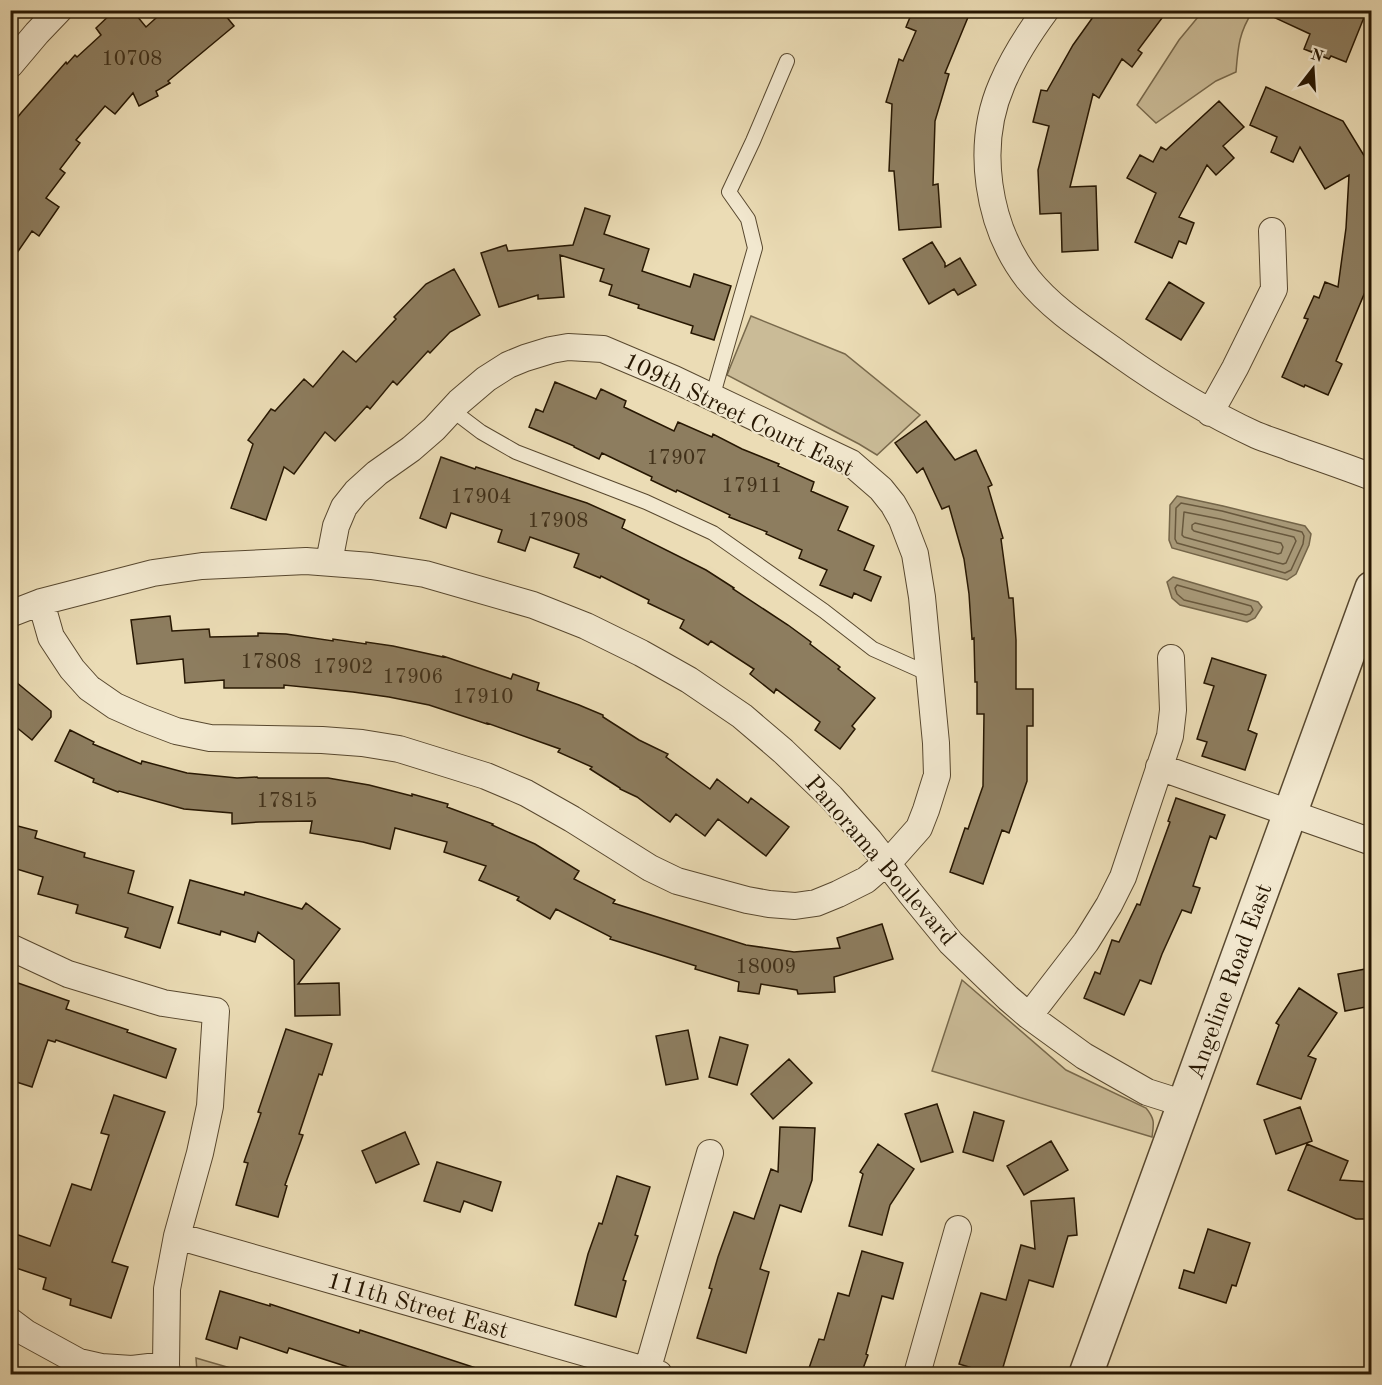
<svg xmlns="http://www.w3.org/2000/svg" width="1382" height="1385" font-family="'Old Standard TT',serif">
<rect width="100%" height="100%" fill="#ebdcb5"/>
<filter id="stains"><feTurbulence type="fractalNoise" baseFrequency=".00333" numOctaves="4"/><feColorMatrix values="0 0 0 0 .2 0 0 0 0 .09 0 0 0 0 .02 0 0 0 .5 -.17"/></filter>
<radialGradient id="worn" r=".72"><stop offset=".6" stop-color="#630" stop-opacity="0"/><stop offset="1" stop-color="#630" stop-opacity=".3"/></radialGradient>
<!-- green -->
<path fill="#cabb97" stroke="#78694c" stroke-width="1.5" d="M1203,11H1253C1239,32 1238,47 1236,72L1216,81L1156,123L1137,105L1179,40Z
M751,316L845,354L920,415L877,455L859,444L727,375Z
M962,980L1066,1070L1146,1108C1155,1119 1154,1123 1152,1137L932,1071Z
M196,1358L251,1374H205L197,1372Z"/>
<!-- water -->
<path fill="#a89978" stroke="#746549" stroke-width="1.5" d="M1177,496L1223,506L1305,526L1311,534L1309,545L1296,574L1287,580L1172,548L1169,540L1170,505Z
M1173,577L1258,602L1262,607L1255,618L1247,622L1180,605L1172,598L1167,582Z"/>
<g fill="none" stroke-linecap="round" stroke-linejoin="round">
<!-- shore -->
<path stroke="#68583d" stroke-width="1.5" d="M1181,503L1222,511L1302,532L1304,536L1303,544L1291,570L1285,573L1177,543L1175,539L1176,508Z
M1184,512L1220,519L1294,537L1296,541L1286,563L1283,564L1184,537L1182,535Z
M1195,523L1281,543L1283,547L1281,553L1278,554L1194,531L1192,529V525Z
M1177,585L1251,606L1253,610L1250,614L1246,615L1184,600L1177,594L1175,588Z"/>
</g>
<!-- building -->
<path fill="#8d7d5f" stroke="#271702" stroke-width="1.5" d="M115,10H132L146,27L165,10H221L234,26L168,81L170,83L156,91L158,96L139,106L133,93L115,114L105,106L76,140L80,143L60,169L65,173L46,198L59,207L39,236L32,231L10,263V127L21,113L66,62L67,64L75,55L77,57L101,35L96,28Z
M913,10H971L945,73L949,74L935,121L933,185L938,184L941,227L899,230L894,171H889L892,104L886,102L899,59L903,61L916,31L906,27Z
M1098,10H1168L1138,50L1142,53L1132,67L1122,59L1099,98L1093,94L1070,187L1096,186L1098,250L1062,252L1061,213L1040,214L1038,170L1049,126L1033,122L1041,90L1047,91L1073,45Z
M1258,10H1367L1346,62L1331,56L1329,59L1304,49L1310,34Z
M1266,87L1343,121L1371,167V286L1368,285L1336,361L1342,364L1328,395L1305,385L1304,387L1282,377L1308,319L1304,318L1314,296L1319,298L1325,282L1338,287L1346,228L1349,175L1325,189L1300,147L1293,162L1271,152L1277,137L1250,125Z
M1219,101L1244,127L1223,146L1234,158L1216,175L1207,165L1179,217L1194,223L1186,244L1179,241L1172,258L1135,242L1156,193L1127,178L1140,155L1153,162L1161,147L1166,150Z
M585,208L610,216L604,234L649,249L642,271L690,287L694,274L731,286L714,340L691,333L693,326L638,308L639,305L609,295L612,285L600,281L604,269L560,255L564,297L538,299V295L499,307L481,253L506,245L508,251L573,245Z
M932,242L945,263V267L960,258L976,285L958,295L954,289L929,304L903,259Z
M454,269L480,315L450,332L430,353L428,351L397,385L393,381L370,409L367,406L335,441L325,432L294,474L284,467L266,520L231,508L253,444L248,440L271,409L275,411L304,379L313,387L343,351L356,362L396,319L394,317L426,284Z
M1169,282L1204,303L1181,340L1146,319Z
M555,382L596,399L601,389L626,401L624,407L674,431L678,422L712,437L713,434L742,449L779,464L778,466L814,482L811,491L848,507L838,530L874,546L864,570L881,577L871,601L854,593L852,598L820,585L827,570L799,558L802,550L766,534L767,532L729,517L730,515L677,490L676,492L651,480L652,477L602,453L599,459L574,447V446L529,427L536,409L543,412Z
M926,421L955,460L976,450L992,485L988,487L1003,538L1001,539L1009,598H1013L1016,640V689H1033V726H1027V781L1009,833L1002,830L983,884L950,872L965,828L968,829L983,786L984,714H977V682H975L974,638L972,639L969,594L964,559L949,506L942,509L923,468L917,473L895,443Z
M441,457L475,469L476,467L553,492L587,503L625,520L622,528L706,570L734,588L733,589L788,625L811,642L810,644L840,667L838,669L875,698L852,726L855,729L840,749L815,730L820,722L776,689L774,693L750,674L754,669L711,641L708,645L680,628L684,620L648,603L649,600L601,576L600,578L574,567L579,554L530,537L525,551L498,542L502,530L451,513L446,528L420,518Z
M170,616L172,631L209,629L210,637L258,636V633L286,634L333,641V639L366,644V642L393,646L443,657V656L511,679L513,674L539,683L537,690L579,705L603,715V717L639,740L668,754L666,757L710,789L717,779L748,803L751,798L789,827L766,856L718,819L705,836L676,814L670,822L637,797L620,789V788L590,769L592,767L558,752L560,749L487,723V724L429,705L389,697L353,692L284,685V688H224V680L185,683L183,659L137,664L131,620Z
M1212,658L1266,675L1248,730L1257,734L1245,770L1202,756L1207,742L1197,739L1214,686L1204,683Z
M10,677L51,711V717L32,740L10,722Z
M70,730L94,742L93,744L141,764L142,761L187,773L237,778L257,777L258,778H328L369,785L412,796V794L448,804L447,807L493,824L492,825L535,844L579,871L574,879L615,900L613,903L746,945L794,952L840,948L837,938L882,924L893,959L834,977L835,992L798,994L797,990L761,984L759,994L738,991L739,982L695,969L696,966L610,939L611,937L556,909L550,919L517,900L519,897L479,880L486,866L444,852L447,842L395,828L390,849L363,842L310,833L312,821L259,822L232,824V813L184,809L119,791L118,792L93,782L94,779L55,761Z
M1176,798L1225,815L1216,839L1210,836L1193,886L1200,888L1191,913L1182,910L1162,954L1151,984L1140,980L1124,1015L1084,998L1095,972L1100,974L1112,940L1119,942L1137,904L1140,905L1170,822L1168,821Z
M10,824L37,831L35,838L85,853L84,857L134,871L128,893L173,907L160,948L125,937L128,928L76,913L78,905L38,894L43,877L10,867Z
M190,880L244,895L245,892L302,909L306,903L340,929L298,984L339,983L340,1015L295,1016L294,960L258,932L255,942L221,931L220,935L178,923Z
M1371,968V1006L1345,1011L1338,974Z
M18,983L69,1001L66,1009L128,1030L127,1032L176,1049L166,1078L56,1040L55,1042L48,1040L32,1087L10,1080V1005Z
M1299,988L1337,1013L1308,1056L1316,1059L1301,1099L1257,1084L1279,1025L1276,1023Z
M286,1029L332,1044L322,1075L319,1074L299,1134L303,1135L285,1185L287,1186L278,1217L236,1205L248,1163L244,1162L261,1113L258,1112Z
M688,1030L698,1079L666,1085L656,1036Z
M720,1037L748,1045L737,1085L709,1077Z
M789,1059L812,1083L773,1119L751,1094Z
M114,1095L165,1112L112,1262L128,1267L111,1318L70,1305L71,1299L43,1289L46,1278L10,1266V1232L50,1246L72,1184L91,1190L109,1135L101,1133Z
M937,1104L953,1152L921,1162L905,1114Z
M1300,1107L1312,1141L1276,1154L1264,1120Z
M974,1112L1004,1121L993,1161L963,1152Z
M780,1127L815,1128L812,1180L801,1212L780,1205L760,1269L769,1272L746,1353L697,1338L712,1289L709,1288L718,1257L734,1212L754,1219L771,1169L778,1172Z
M405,1132L419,1164L376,1183L362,1151Z
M1051,1141L1068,1170L1024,1195L1007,1166Z
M878,1144L914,1169L890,1205L882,1235L849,1226L863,1174L860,1172Z
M1307,1144L1348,1161L1340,1180L1371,1182V1219H1356L1288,1190Z
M437,1162L501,1182L492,1211L464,1201L460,1212L424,1201Z
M617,1176L650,1187L635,1235L638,1236L623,1280L626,1281L616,1317L575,1305L588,1254L599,1223L602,1224Z
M1074,1198L1077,1235L1068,1236L1053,1287L1029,1280L1001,1374H992L959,1364L981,1293L1006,1300L1021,1245L1035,1249L1031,1201Z
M1208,1229L1250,1243L1236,1286L1232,1285L1226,1303L1179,1288L1184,1270L1194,1273Z
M862,1251L903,1263L893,1299L882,1296L866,1354L868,1355L861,1374H807L819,1339L824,1340L838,1293L849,1296Z
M220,1291L270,1306V1304L359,1333L360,1330L485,1371L484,1374H358L346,1371L348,1367L289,1348L287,1353L240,1337L237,1349L206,1339Z"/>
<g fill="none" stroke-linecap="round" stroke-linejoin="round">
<defs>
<path id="service" d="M712,398L755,248L748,219L729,192L753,141L787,61
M452,410L481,432L516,452L646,502L713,533L824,611L873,649L929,674"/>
<path id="minor" d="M1046,10C1029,33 1013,58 1002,84C975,146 987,226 1028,279C1053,310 1087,331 1119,354C1164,386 1206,412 1256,435C1268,440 1282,444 1294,449C1320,458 1346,467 1372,477
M10,65L37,33L59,10
M1210,413L1235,368L1274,289L1272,231
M41,602L51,637L72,669L89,688L115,706L142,718L176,731L210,738L322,740L362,743L399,749L486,776L526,793L572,819L650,868L677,881L747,900L769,904L795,906L816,903L838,894L866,880L895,855L919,828L926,810L937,775L936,743L922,597L915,554L902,520L893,504L881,489L851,463L674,379L603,349L568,347L551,350L525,358L508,365L486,379L459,402L434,429L411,449L377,473L356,492L344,507L336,526L329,562
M10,614L41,602L153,573L202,566L306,561L371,566L425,574L533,605L586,626L641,653L689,680L742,716L783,751L831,797L869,840L911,894L951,943L1008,998L1029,1016L1084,1056L1147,1092L1185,1104
M1159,767L1372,842
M10,947L68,974L163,1003L216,1011L210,1106L200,1153L177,1236L167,1289L166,1365L167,1374
M1029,1016L1086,942L1109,905L1123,877L1170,736L1173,710L1171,658
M177,1236L659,1374
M10,1321L26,1333L79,1362L101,1367L132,1369L166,1365
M647,1371L710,1153
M917,1374L958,1229"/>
<path id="tertiary" d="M1086,1374L1372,588"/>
</defs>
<!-- service casing -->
<use href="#service" stroke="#58482f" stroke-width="16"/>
<!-- minor casing -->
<use href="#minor" stroke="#58482f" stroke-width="28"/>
<!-- tertiary casing -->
<use href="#tertiary" stroke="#58482f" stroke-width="36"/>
<!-- service -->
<use href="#service" stroke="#f2e8cf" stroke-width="14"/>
<!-- minor -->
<use href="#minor" stroke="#f2e8cf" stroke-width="26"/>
<!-- tertiary -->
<use href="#tertiary" stroke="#f2e8cf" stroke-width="33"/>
</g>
<g text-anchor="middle" stroke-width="4.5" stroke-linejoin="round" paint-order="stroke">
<!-- number labels -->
<g font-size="21" fill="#403019">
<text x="132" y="65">10708</text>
<text x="677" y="464">17907</text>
<text x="752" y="492">17911</text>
<text x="481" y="503">17904</text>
<text x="558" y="527">17908</text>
<text x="271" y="668">17808</text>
<text x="343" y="673">17902</text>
<text x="413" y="683">17906</text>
<text x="483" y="703">17910</text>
<text x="287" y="807">17815</text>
<text x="766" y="973">18009</text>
</g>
<!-- street labels -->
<g font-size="24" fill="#271702" stroke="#f2e8cf">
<text transform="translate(739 414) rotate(26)" y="8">109th Street Court East</text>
<text transform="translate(881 860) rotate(49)" y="8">Panorama Boulevard</text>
<text transform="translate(1229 981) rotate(-70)" y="8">Angeline Road East</text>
<text transform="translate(418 1305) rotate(16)" y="8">111th Street East</text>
</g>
</g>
<!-- margin -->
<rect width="1382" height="1385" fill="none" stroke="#ebdcb5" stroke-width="36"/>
<rect x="12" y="12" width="1358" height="1361" fill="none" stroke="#271702" stroke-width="3"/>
<rect x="18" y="18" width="1346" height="1349" fill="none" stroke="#271702" stroke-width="1.5"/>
<!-- north arrow -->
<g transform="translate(1313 69) rotate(17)" stroke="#f2e8cf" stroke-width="4.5" paint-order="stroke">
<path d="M0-4.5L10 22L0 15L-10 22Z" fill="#271702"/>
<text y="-9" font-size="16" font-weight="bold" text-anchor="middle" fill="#271702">N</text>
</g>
<rect width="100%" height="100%" filter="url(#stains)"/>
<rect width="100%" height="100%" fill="url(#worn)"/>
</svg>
